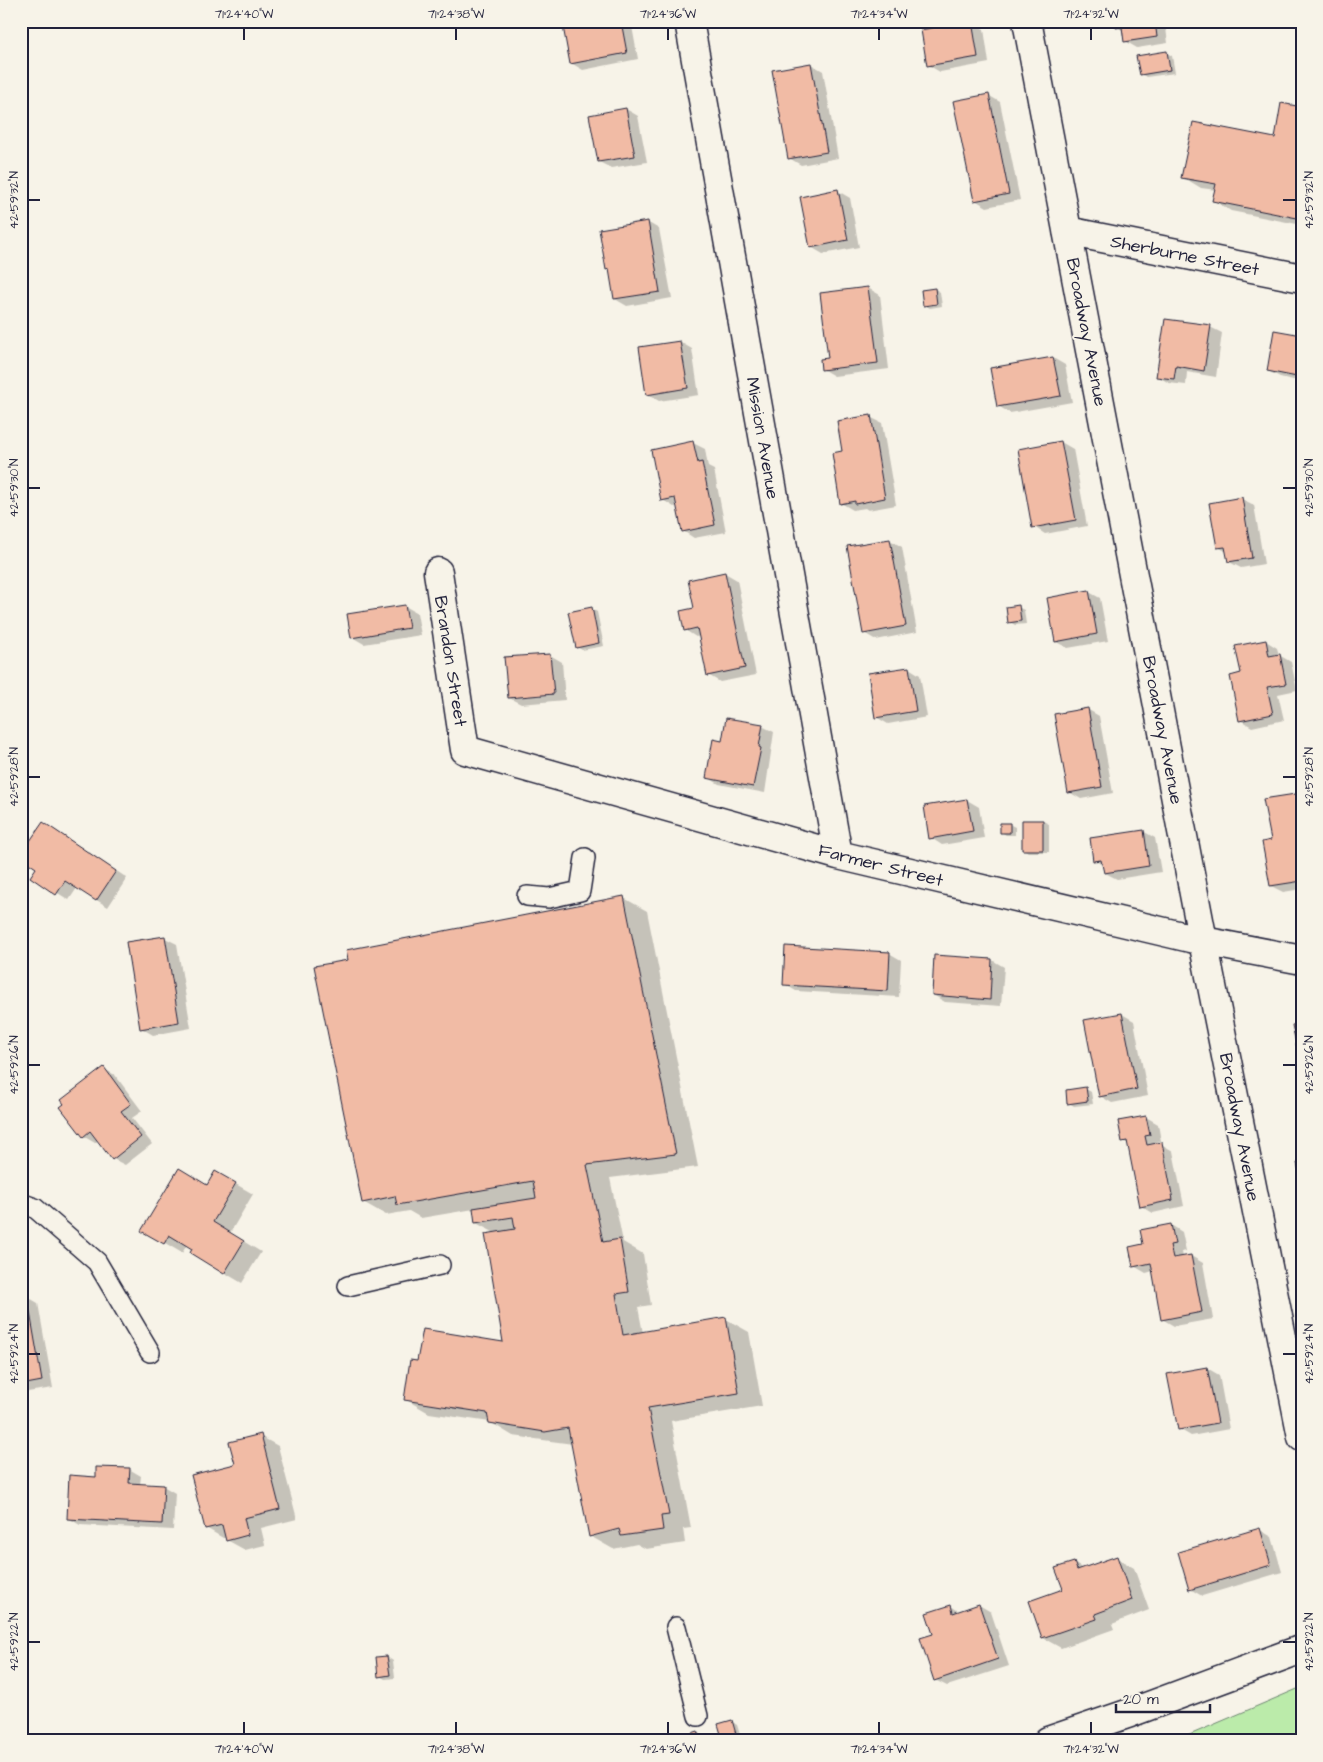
<svg xmlns="http://www.w3.org/2000/svg" width="1323" height="1762" font-family="'Architects Daughter',sans-serif">
<rect width="100%" height="100%" fill="#f7f3e8"/>
<filter id="ink" filterUnits="userSpaceOnUse"><feTurbulence type="fractalNoise" baseFrequency=".02" numOctaves="2"/><feDisplacementMap in="SourceGraphic" scale="10" xChannelSelector="R" yChannelSelector="G"/><feConvolveMatrix kernelMatrix="1 2 1 2 8 2 1 2 1" color-interpolation-filters="sRGB"/></filter>
<g filter="url(#ink)">
<!-- green -->
<path fill="#bbebaa" stroke="#6e8672" d="M1302,1687V1741H1173L1180,1739Z"/>
<!-- shadow -->
<path fill="#0003" d="M568,21H631L638,59L583,70L571,63Z
M1116,21H1165L1168,43L1137,48L1125,41L1124,31L1117,27Z
M972,22L984,29L989,63L940,72L928,65Z
M1167,53L1172,56L1175,73L1146,77L1141,74Z
M811,64L823,71L838,158L801,165L789,158Z
M988,95L1000,102L1020,200L987,207L975,200Z
M1302,108V225L1231,211L1214,201L1216,190L1201,188L1183,177L1276,139Z
M626,109L638,116L647,162L611,168L599,162Z
M838,191L850,198L859,247L823,254L811,247Z
M647,222L659,229L672,298L627,306L615,299L610,271L607,269Z
M868,288L880,295L889,369L834,376L822,369L829,359Z
M935,289L940,292L942,306L930,308L924,305Z
M1210,327L1222,333L1216,377L1187,372L1186,385L1169,383L1157,376Z
M1302,336V382L1280,377L1268,371Z
M680,342L692,349L699,395L659,401L647,394L640,348Z
M1053,358L1065,365L1072,402L1010,413L998,406Z
M870,417L882,423L896,505L868,510L865,508L853,510L841,503L844,452Z
M1061,442L1073,449L1087,526L1045,534L1034,527Z
M693,443L705,449L708,467L714,470L726,532L694,538L683,531L678,506L674,507L663,500Z
M1242,499L1254,505L1264,564L1241,568L1229,562L1227,552L1218,547Z
M890,540L902,547L917,632L876,640L864,633Z
M725,573L737,580L756,675L720,682L708,675L700,636L696,637L685,630L696,609Z
M1089,592L1100,598L1108,641L1068,648L1056,642Z
M405,606L417,613L421,635L364,644L352,637Z
M1018,607L1024,610L1026,624L1015,625L1010,622Z
M592,609L597,612L604,646L582,650L577,647Z
M1266,641L1277,648L1279,655L1291,662L1297,690L1278,694L1284,720L1252,727L1240,720L1242,674Z
M550,655L562,662L565,700L521,704L509,698Z
M909,668L920,675L927,717L888,724L876,717Z
M1087,709L1099,716L1113,793L1081,799L1069,792Z
M762,726L774,732L765,793L719,784L707,777L723,742Z
M1302,794V889L1283,892L1271,886L1272,841Z
M967,800L979,807L984,838L942,845L931,838Z
M1023,821H1043L1049,824V852H1028L1023,849Z
M1009,824L1015,827V835H1006L1001,832Z
M55,830L127,878L108,907L77,888L69,900L32,877L38,867Z
M1143,831L1155,838L1161,872L1117,879L1105,873L1104,866L1094,860Z
M624,898L647,911L698,1167L610,1178L623,1242L643,1254L651,1305L638,1307L643,1333L726,1319L749,1332L762,1406L671,1421L691,1528L683,1529L685,1543L646,1549L637,1544L613,1549L590,1536L573,1444L513,1436L490,1422L429,1413L405,1399L418,1362L504,1343L495,1233L476,1223L474,1209L421,1218L409,1211L386,1215L363,1202L350,961Z
M165,938L177,944L191,1028L153,1035L141,1028Z
M889,953L901,960L899,997L796,991L784,984Z
M936,956L992,960L1004,967L1001,1006L945,1002L933,995Z
M1122,1014L1134,1021L1148,1096L1112,1103L1100,1096Z
M104,1069L115,1075L142,1111L132,1118L152,1144L125,1165L113,1159L98,1140L95,1143L83,1136Z
M1086,1089L1091,1092L1093,1104L1074,1106L1069,1103Z
M1146,1117L1158,1124L1161,1141L1156,1142L1157,1145L1161,1144L1173,1151L1184,1206L1153,1213L1141,1206L1129,1144L1123,1141Z
M215,1172L253,1194L230,1233L261,1252L242,1283L225,1273L187,1245L182,1253L143,1230L207,1186Z
M1171,1225L1182,1232L1186,1251L1182,1252L1183,1258L1191,1256L1203,1263L1213,1319L1174,1326L1162,1319L1153,1271L1146,1273L1134,1266L1144,1245Z
M26,1296L38,1303L53,1388L21,1393V1297Z
M1207,1368L1219,1375L1229,1429L1191,1436L1179,1429Z
M260,1436L278,1446L297,1519L261,1528L265,1545L245,1550L227,1540V1538H223L206,1528L237,1465Z
M129,1469L141,1476L140,1485L163,1486L175,1493L173,1530L80,1525L68,1518L97,1478Z
M1260,1530L1272,1537L1282,1572L1202,1596L1190,1589Z
M1117,1558L1134,1568L1149,1610L1112,1624L1114,1629L1061,1648L1043,1638L1031,1602L1065,1590L1073,1563L1084,1569Z
M979,1605L991,1612L1009,1666L947,1686L935,1680L934,1635L951,1606L960,1612Z
M387,1657L393,1661L395,1678L385,1679L380,1676Z
M731,1721L737,1725L742,1741H725Z
M698,1732L711,1741H672Z
M517,1735L527,1741H497Z"/>
<!-- building -->
<path fill="#f1bba5" stroke="#22223b" d="M562,21H621L627,53L570,64Z
M968,21H972L978,57L927,66L921,30Z
M1115,21H1155L1157,37L1124,42L1122,27L1116,28Z
M1167,51L1170,70L1140,75L1136,56Z
M811,63L827,152L788,159L772,70Z
M989,94L1009,194L974,201L953,101Z
M1281,103L1302,107V192L1297,218L1212,201L1216,184L1181,178L1193,122L1275,138Z
M626,108L635,156L598,162L589,115Z
M838,189L848,240L810,248L800,197Z
M648,221L660,292L614,299L609,269L606,270L599,229Z
M868,287L878,363L821,370L820,359L828,358L820,293Z
M935,288L937,304L923,306L921,290Z
M1165,319L1211,325L1204,371L1176,366L1174,379L1156,377Z
M1274,330L1302,335V378L1267,371Z
M680,341L688,388L646,395L639,347Z
M1053,357L1061,396L997,407L990,368Z
M871,415L885,498L855,504V501L840,504L832,453L842,451L837,421Z
M693,441L698,463L702,462L715,525L682,532L675,498L661,501L651,450Z
M1061,441L1076,520L1032,528L1018,449Z
M1242,497L1252,558L1228,562L1225,547L1217,548L1209,503Z
M890,539L906,626L863,634L847,546Z
M725,572L745,668L707,676L697,628L684,631L680,611L694,608L688,580Z
M1089,590L1097,634L1055,642L1047,598Z
M405,605L409,628L351,638L347,614Z
M1019,605L1021,621L1008,623L1006,607Z
M592,607L599,643L576,648L568,612Z
M1266,640L1269,656L1280,654L1286,684L1267,687L1273,714L1239,721L1230,676L1241,673L1235,646Z
M550,654L554,694L508,698L504,657Z
M909,667L916,711L875,718L868,673Z
M1088,708L1102,787L1068,793L1054,714Z
M726,718L763,724L759,747L761,748L753,787L706,778L713,739L722,741Z
M1302,793V881L1270,886L1262,842L1271,840L1263,799Z
M967,799L973,831L929,839L924,806Z
M1022,820H1043V850H1022Z
M43,822L116,871L96,901L65,881L56,895L30,877L36,868L21,858V854Z
M1000,823H1010V833H1000Z
M1144,830L1149,866L1104,873L1101,860L1093,861L1090,838Z
M624,896L676,1154L587,1165L603,1242L620,1239L629,1292L616,1294L623,1335L726,1317L739,1393L648,1408L669,1515L661,1516L663,1530L621,1536L619,1529L589,1537L568,1428L545,1432L489,1423L487,1413L404,1400L410,1360L417,1361L423,1329L503,1342L485,1234L515,1229L513,1217L475,1223L473,1208L536,1198L533,1181L397,1205L395,1196L362,1203L314,966L348,960L346,950Z
M165,936L179,1022L140,1029L126,942Z
M785,946L890,952L888,991L783,985Z
M934,955L992,959L990,1000L932,995Z
M1122,1013L1137,1089L1099,1097L1084,1020Z
M1302,1023V1072L1292,1025Z
M104,1067L131,1104L121,1111L141,1137L112,1160L90,1131L83,1137L60,1107L64,1104L61,1100Z
M1086,1087L1088,1101L1067,1104L1066,1090Z
M1146,1116L1150,1135L1145,1136L1147,1145L1162,1142L1173,1200L1140,1207L1127,1141L1122,1142L1118,1121Z
M1302,1162V1186L1297,1163Z
M179,1168L207,1185L215,1171L236,1183L213,1222L244,1241L224,1274L190,1253L192,1249L169,1235L164,1244L141,1231Z
M1171,1224L1175,1244L1170,1245L1173,1258L1191,1255L1202,1312L1161,1320L1151,1263L1133,1267L1129,1247L1143,1244L1140,1230Z
M27,1295L42,1381L21,1385V1296Z
M1207,1367L1218,1423L1178,1430L1167,1374Z
M261,1434L280,1509L244,1518L248,1535L226,1541L222,1525L205,1529L191,1475L235,1464L229,1442Z
M96,1467L130,1468L129,1483L164,1485L162,1524L67,1519L69,1475L96,1477Z
M1260,1528L1271,1565L1189,1590L1178,1552Z
M1117,1556L1132,1600L1095,1614L1097,1619L1042,1638L1029,1601L1063,1589L1055,1568L1074,1562L1077,1570Z
M979,1604L998,1659L934,1681L920,1638L933,1634L926,1613L951,1605L953,1613Z
M387,1656L390,1675L378,1677L376,1657Z
M732,1720L738,1741H723L718,1724Z
M698,1731L702,1741H668Z
M518,1734L519,1741H493Z"/>
<g fill="none" stroke-linecap="round" stroke-linejoin="round">
<defs>
<path id="lane" d="M527,896L549,898L580,891L585,858
M21,1203L35,1208L97,1262L150,1352
M348,1286L440,1265
M676,1627L698,1716"/>
<path id="street" d="M689,21L838,855
M1027,21L1203,941L1302,1437
M1067,231L1302,278
M438,572L465,750L838,855L1203,941L1302,960"/>
<path id="secondary" d="M1048,1741L1130,1713L1302,1649"/>
</defs>
<!-- lane casing -->
<use href="#lane" stroke="#22223b" stroke-width="22"/>
<!-- street casing -->
<use href="#street" stroke="#22223b" stroke-width="31"/>
<!-- secondary casing -->
<use href="#secondary" stroke="#22223b" stroke-width="31"/>
<!-- lane -->
<use href="#lane" stroke="#f7f3e8" stroke-width="19"/>
<!-- street -->
<use href="#street" stroke="#f7f3e8" stroke-width="28"/>
<!-- secondary -->
<use href="#secondary" stroke="#f7f3e8" stroke-width="28"/>
</g>
</g>
<!-- ticks -->
<path fill="none" stroke="#22223b" stroke-width="2" d="M244,28V40M456,28V40M668,28V40M879,28V40M1091,28V40M28,200H40M1283,200H1296M28,488H40M1283,488H1296M28,777H40M1283,777H1296M28,1065H40M1283,1065H1296M28,1354H40M1283,1354H1296M28,1642H40M1283,1642H1296M244,1722V1734M456,1722V1734M668,1722V1734M879,1722V1734M1091,1722V1734"/>
<g text-anchor="middle" stroke-width="4.5" stroke-linejoin="round" paint-order="stroke">
<!-- street labels -->
<g font-size="18" fill="#22223b" stroke="#f7f3e8">
<text transform="translate(1185 255) rotate(11)" y="6">Sherburne Street</text>
<text transform="translate(1087 332) rotate(79)" y="6">Broadway Avenue</text>
<text transform="translate(763 438) rotate(80)" y="6">Mission Avenue</text>
<text transform="translate(451 661) rotate(81)" y="6">Brandon Street</text>
<text transform="translate(1163 730) rotate(79)" y="6">Broadway Avenue</text>
<text transform="translate(881 865) rotate(14)" y="6">Farmer Street</text>
<text transform="translate(1240 1127) rotate(79)" y="6">Broadway Avenue</text>
</g>
</g>
<!-- margin -->
<rect width="1323" height="1762" fill="none" stroke="#f7f3e8" stroke-width="55"/>
<!-- scale -->
<path d="M1116 1704v8h94v-8" fill="none" stroke="#22223b" stroke-width="2.5"/>
<text x="1123" y="1704" font-size="15" fill="#22223b" stroke="#f7f3e8" stroke-width="4" paint-order="stroke">20 m</text>
<rect x="28" y="28" width="1268" height="1706" fill="none" stroke="#22223b" stroke-width="2"/>
<g font-size="12" text-anchor="middle" fill="#22223b">
<text x="244" y="18">71°24'40"W</text>
<text x="456" y="18">71°24'38"W</text>
<text x="668" y="18">71°24'36"W</text>
<text x="879" y="18">71°24'34"W</text>
<text x="1091" y="18">71°24'32"W</text>
<text transform="translate(14 200) rotate(-90)" y="4">42°59'32"N</text>
<text transform="translate(1309 200) rotate(-90)" y="4">42°59'32"N</text>
<text transform="translate(14 488) rotate(-90)" y="4">42°59'30"N</text>
<text transform="translate(1309 488) rotate(-90)" y="4">42°59'30"N</text>
<text transform="translate(14 777) rotate(-90)" y="4">42°59'28"N</text>
<text transform="translate(1309 777) rotate(-90)" y="4">42°59'28"N</text>
<text transform="translate(14 1065) rotate(-90)" y="4">42°59'26"N</text>
<text transform="translate(1309 1065) rotate(-90)" y="4">42°59'26"N</text>
<text transform="translate(14 1354) rotate(-90)" y="4">42°59'24"N</text>
<text transform="translate(1309 1354) rotate(-90)" y="4">42°59'24"N</text>
<text transform="translate(14 1642) rotate(-90)" y="4">42°59'22"N</text>
<text transform="translate(1309 1642) rotate(-90)" y="4">42°59'22"N</text>
<text x="244" y="1753">71°24'40"W</text>
<text x="456" y="1753">71°24'38"W</text>
<text x="668" y="1753">71°24'36"W</text>
<text x="879" y="1753">71°24'34"W</text>
<text x="1091" y="1753">71°24'32"W</text>
</g>
</svg>
